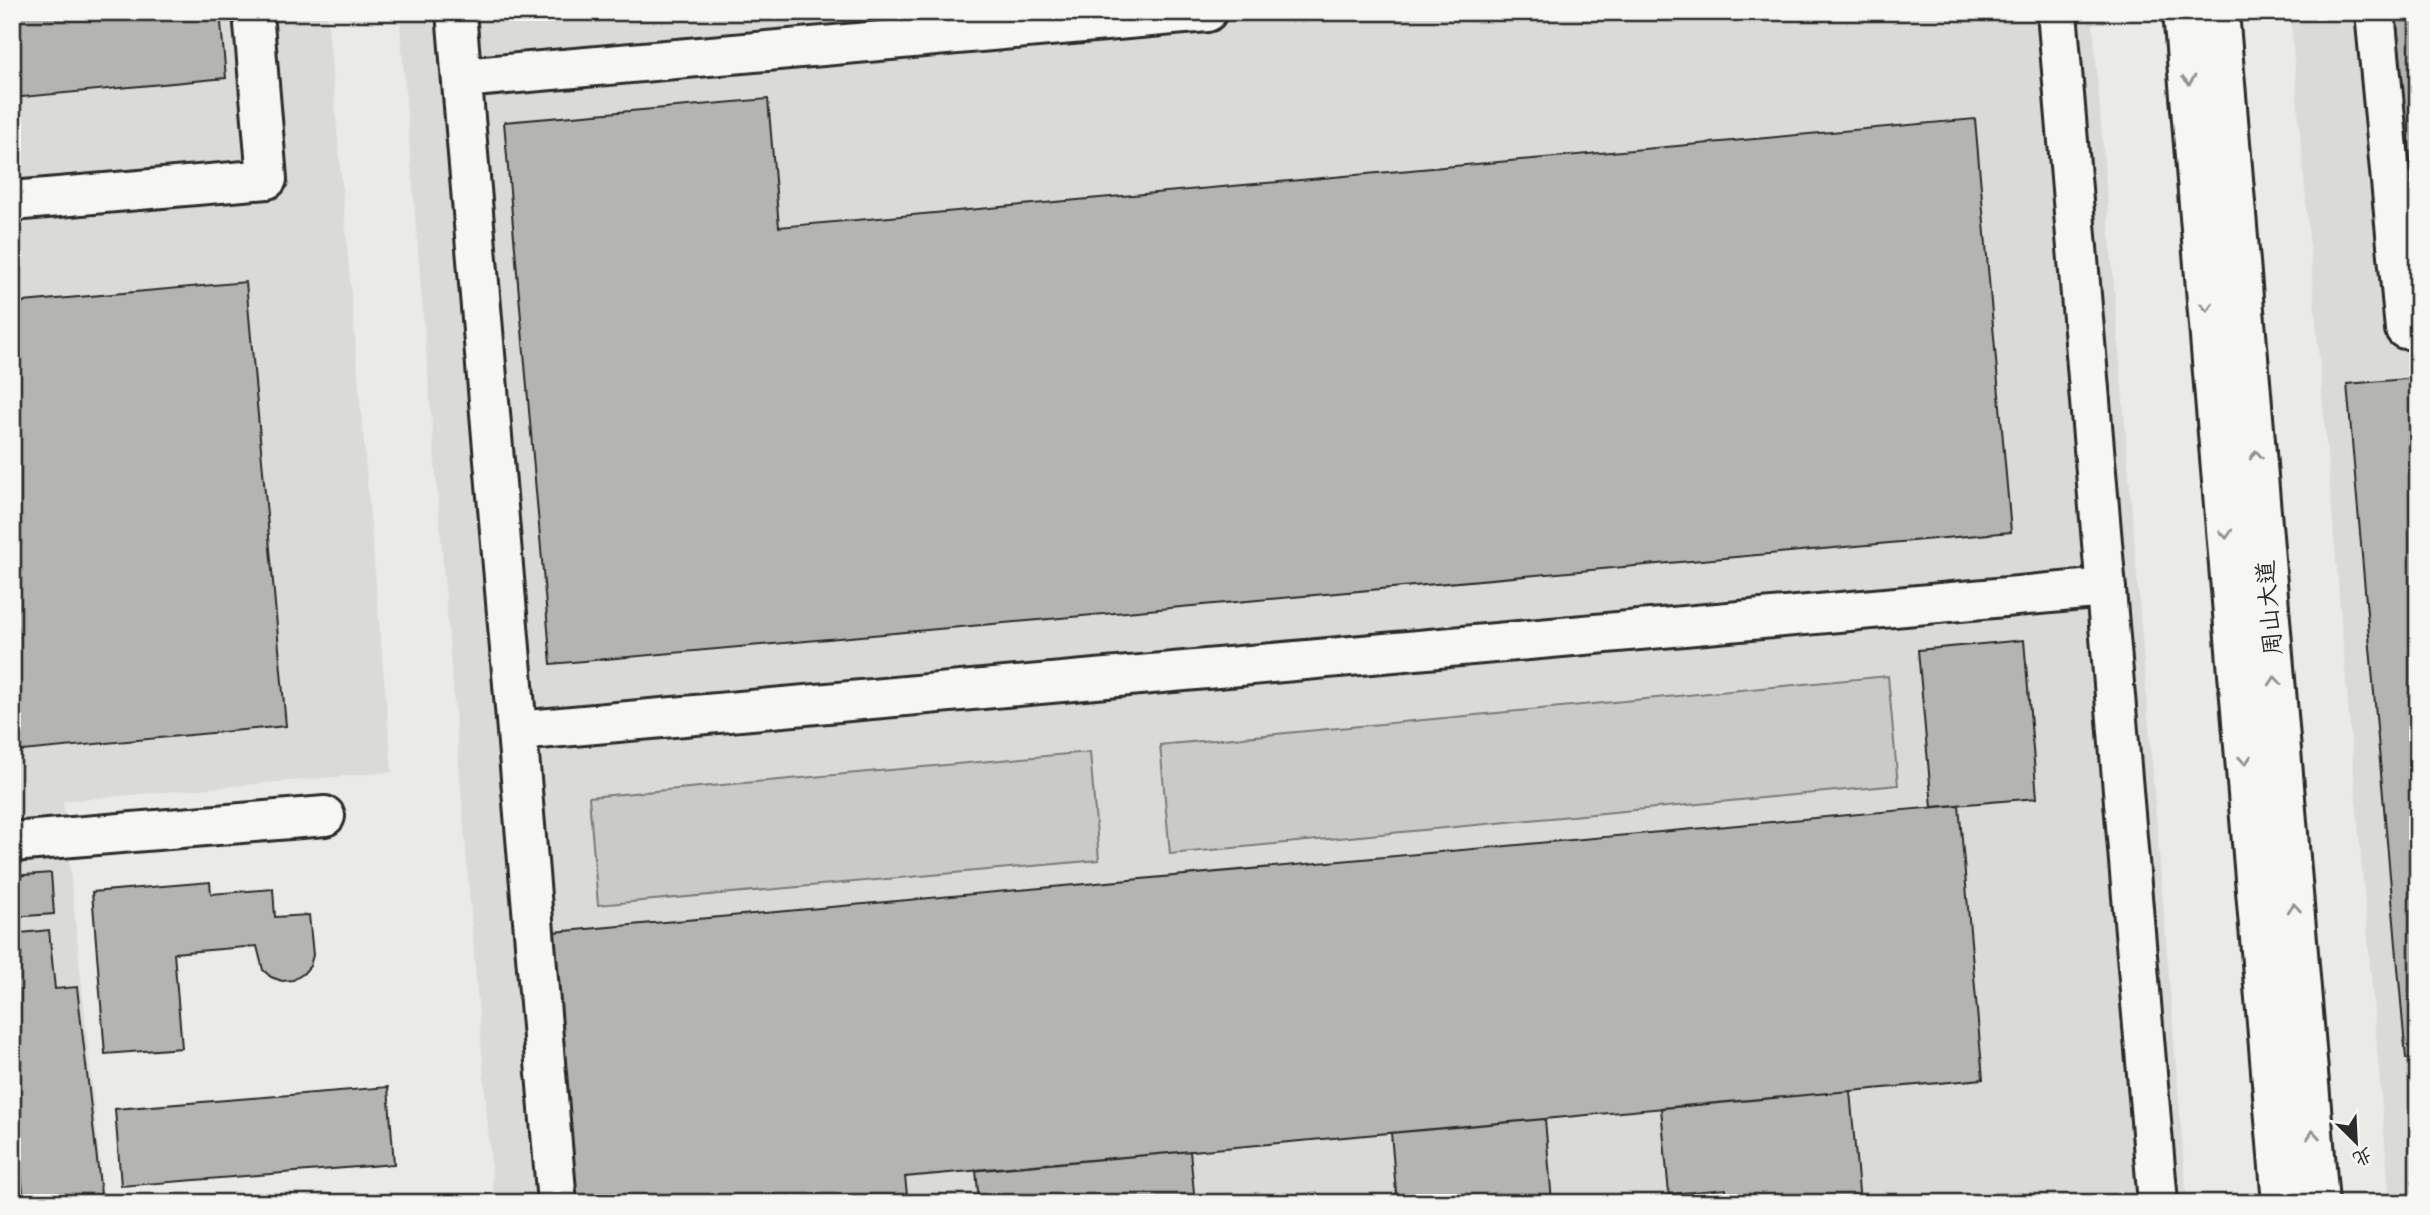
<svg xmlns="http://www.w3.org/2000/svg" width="2430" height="1215" font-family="Dekko,'LXGW WenKai TC',sans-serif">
<rect width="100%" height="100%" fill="#eaeae6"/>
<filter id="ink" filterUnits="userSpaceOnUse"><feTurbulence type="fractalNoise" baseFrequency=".0143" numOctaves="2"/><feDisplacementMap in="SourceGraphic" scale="14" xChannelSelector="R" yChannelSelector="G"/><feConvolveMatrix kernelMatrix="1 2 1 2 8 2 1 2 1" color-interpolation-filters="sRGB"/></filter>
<g filter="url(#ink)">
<!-- built -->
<path fill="#dadad6" d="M12,12H327L392,772L63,801L104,1203H12Z
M399,12H2092L2187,1203H494Z
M2290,12H2418V1203H2390Z"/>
<!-- green -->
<path fill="#cacac7" stroke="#7a7a79" stroke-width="2" d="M1888,676L1898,785L1170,854L1160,745Z
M1090,752L1099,860L598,905L589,797Z"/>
<!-- building -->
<path fill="#b4b4b1" stroke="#2b2b2b" stroke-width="2" d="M12,12H220L226,78L12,98Z
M2396,12H2418V261Z
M768,99L779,227L1975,119L2011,532L551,664L504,122Z
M246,282L286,726L12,752V303Z
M2418,378V1058L2406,1059L2347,384Z
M2024,640L2037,798L1932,807L1918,650Z
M1959,805L1983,1079L905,1177L908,1203H567L543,933Z
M51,873L54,914L12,917V876Z
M210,882L211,894L273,889L275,917L309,915L313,955L310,966L303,974L293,980L282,981L271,977L263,970L257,946L174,953L182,1048L105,1054L92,892Z
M49,930L55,989L77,987L102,1203H24L12,1079V934Z
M388,1087L394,1164L121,1186L115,1109Z
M1850,1091L1860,1203H1727L1726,1189L1669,1194L1661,1108Z
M1545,1119L1552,1202L1397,1203L1391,1133Z
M1190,1151L1195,1203H979L976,1170Z"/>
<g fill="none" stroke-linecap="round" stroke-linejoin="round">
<defs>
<path id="minor" d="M456,12L557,1203
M2057,12L2158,1203
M2375,12L2405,329L2418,328
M462,78L1207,12
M12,201L267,179L253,12
M517,731L2106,588
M12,842L325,816"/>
<path id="major" d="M2183,12L2282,1203
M2219,12L2319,1203"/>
</defs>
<!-- minor casing -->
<use href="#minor" stroke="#2b2b2b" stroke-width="44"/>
<!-- major casing -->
<use href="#major" stroke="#2b2b2b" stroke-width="44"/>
<!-- minor -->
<use href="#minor" stroke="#f6f6f2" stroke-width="38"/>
<!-- major -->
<use href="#major" stroke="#f6f6f2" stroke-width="38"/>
</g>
<!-- one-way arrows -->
<defs><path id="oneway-chevron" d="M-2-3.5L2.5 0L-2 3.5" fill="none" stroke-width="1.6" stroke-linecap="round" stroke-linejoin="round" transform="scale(1.75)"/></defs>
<g stroke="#90908e">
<use href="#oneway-chevron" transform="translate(2189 80) rotate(85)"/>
<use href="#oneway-chevron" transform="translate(2207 307) rotate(85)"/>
<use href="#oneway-chevron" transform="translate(2256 455) rotate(-95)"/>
<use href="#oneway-chevron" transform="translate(2226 534) rotate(85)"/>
<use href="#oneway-chevron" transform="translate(2275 681) rotate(-95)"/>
<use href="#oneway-chevron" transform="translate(2245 760) rotate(85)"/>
<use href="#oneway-chevron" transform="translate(2294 908) rotate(-95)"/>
<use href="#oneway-chevron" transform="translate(2313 1135) rotate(-95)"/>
</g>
</g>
<g text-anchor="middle" stroke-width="5" stroke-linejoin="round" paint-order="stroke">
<!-- street labels -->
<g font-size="24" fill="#2b2b2b" stroke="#f6f6f2">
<text transform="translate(2269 608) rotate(-95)" y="8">周山大道</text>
</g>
</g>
<!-- margin -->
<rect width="2430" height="1215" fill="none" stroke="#f6f6f2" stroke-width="42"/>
<rect x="21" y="21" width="2388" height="1173" fill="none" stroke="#2b2b2b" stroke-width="2.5" filter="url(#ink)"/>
<!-- north arrow -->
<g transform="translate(2356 1142) rotate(156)" stroke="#f6f6f2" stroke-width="5" paint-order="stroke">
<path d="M0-5L12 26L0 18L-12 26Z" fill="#2b2b2b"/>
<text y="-10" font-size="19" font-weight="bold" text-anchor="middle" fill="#2b2b2b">北</text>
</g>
</svg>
